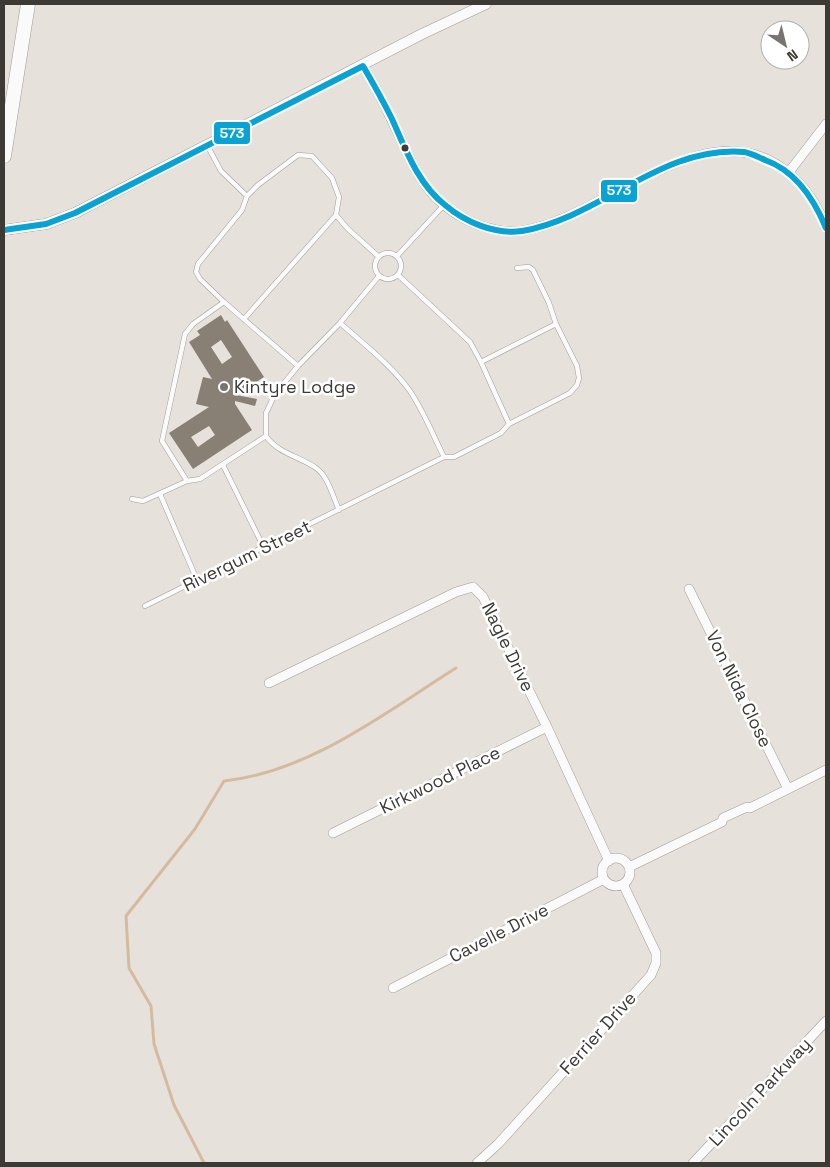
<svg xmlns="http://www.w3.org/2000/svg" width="830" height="1167" font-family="'Space Grotesk',sans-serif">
<rect width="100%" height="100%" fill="#e7e1dc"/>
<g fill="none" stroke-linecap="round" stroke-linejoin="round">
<!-- stream -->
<path stroke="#d6ba9d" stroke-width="3" d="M204,1163L174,1105L154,1044L151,1006L129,968L126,916L195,829L224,781C310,772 386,712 456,668"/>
</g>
<!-- building -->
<path fill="#887f75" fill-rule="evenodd" d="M221,315L225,322L227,320L264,377L236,395L257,399L255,406L235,401V404L252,430L193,469L169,433L209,407L196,404L203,377L212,379L189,342L200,335L197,331ZM221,340L232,357L222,364L211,347ZM209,426L215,435L198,447L191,437Z"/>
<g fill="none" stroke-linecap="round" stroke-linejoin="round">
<defs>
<path id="service" d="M207,145L221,171L247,196
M375 266a13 13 0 1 1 26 0a13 13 0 1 1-26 0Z
M397,256L444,205
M398,275L470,342L481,362L509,424
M244,319L336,215
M340,323C365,345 391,365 410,391C424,412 433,435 444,457
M481,362L556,324
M298,366L224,302L200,279L196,272L198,264L242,210L247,196L258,185L298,155L312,156L332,178L339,197L336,215L347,228L379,257
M266,436V413L275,394L298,366L340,323L379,276
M266,436C277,453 301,457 316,468C328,476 333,497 339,510
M223,465L264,548
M187,481L162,441L185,334L193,324L224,302
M160,494L197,580
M132,499L143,501L187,481L200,479L266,436
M145,606L444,457H454L501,433L509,424L570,393L577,385L579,378L577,366L556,324L549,303L533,270L529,267L517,268"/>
<path id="minor" d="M363,66C375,86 386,107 396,129C409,156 420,186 444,205C465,222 494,234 521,231C599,221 697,115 776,164C800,179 816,201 826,228
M789,172L826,124
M689,589L788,789
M269,683L456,592L473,587L483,597L547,727L609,861
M333,833L547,727
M602 872a14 14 0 1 1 28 0a14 14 0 1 1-28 0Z
M629,867L722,822L723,818L747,807L750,808L826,770
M393,988L604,879
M477,1163L498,1144L651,975L656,963V953L623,884
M693,1163L826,1021"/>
<path id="tertiary" d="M4,230L46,224L75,213L422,34L486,4"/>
<path id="trunk" d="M4,156L28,4"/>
</defs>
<!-- service casing -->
<use href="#service" stroke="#a09c98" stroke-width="5.5"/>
<!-- minor casing -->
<use href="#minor" stroke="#a09c98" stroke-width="10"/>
<!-- tertiary casing -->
<use href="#tertiary" stroke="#a09c98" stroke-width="11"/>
<!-- trunk casing -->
<use href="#trunk" stroke="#a09c98" stroke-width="15"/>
<!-- service -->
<use href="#service" stroke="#fbfafa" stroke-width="4.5"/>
<!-- minor -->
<use href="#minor" stroke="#fbfafa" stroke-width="9"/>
<!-- tertiary -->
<use href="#tertiary" stroke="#fbfafa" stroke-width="10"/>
<!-- trunk -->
<use href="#trunk" stroke="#fbfafa" stroke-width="14"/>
<defs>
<path id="bus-1" d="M4,230L46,224L75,213L363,66C373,83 383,101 392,119C406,150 418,184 445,205C465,222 495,235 522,231C600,218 661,145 744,152C751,153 758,157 765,160C796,171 814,199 826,228"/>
</defs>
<!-- bus-1 casing -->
<use href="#bus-1" stroke="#fff" stroke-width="10"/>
<!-- bus-1 -->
<use href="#bus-1" stroke="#09a3d3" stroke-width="6"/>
</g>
<!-- markers -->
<circle fill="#3d3a36" stroke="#fff" stroke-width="2" cx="405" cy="148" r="4.5"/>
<circle fill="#787470" stroke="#fff" stroke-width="2" cx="224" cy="387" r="5"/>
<g text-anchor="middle" stroke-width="5" stroke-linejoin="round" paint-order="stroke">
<!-- poi labels -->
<g font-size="18" fill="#3d3a36" stroke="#fff" text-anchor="start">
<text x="234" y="393">Kintyre Lodge</text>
</g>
<!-- street labels -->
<g font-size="18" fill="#3d3a36" stroke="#fff">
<text transform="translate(247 556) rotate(-26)" y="6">Rivergum Street</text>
<text transform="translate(508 647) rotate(64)" y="6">Nagle Drive</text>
<text transform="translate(739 689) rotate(64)" y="6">Von Nida Close</text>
<text transform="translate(440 780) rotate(-26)" y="6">Kirkwood Place</text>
<text transform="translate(499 933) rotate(-27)" y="6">Cavelle Drive</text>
<text transform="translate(598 1033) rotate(-48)" y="6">Ferrier Drive</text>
<text transform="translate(760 1092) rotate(-47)" y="6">Lincoln Parkway</text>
</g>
</g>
<g stroke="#fff" stroke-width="2">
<rect x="213" y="121" width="38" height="24" rx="5" fill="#09a3d3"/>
<rect x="600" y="179" width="38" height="24" rx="5" fill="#09a3d3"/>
</g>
<g font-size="14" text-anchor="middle" font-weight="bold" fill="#fff">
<text x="232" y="138">573</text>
<text x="619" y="195">573</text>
</g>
<!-- border -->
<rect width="830" height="1167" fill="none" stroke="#3d3a36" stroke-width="10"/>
<!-- north arrow -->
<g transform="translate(785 45) rotate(145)"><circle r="24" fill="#ffffff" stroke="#b1b0af"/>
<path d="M0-4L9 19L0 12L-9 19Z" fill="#787470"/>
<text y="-8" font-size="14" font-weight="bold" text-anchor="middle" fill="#3d3a36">N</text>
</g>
</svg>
